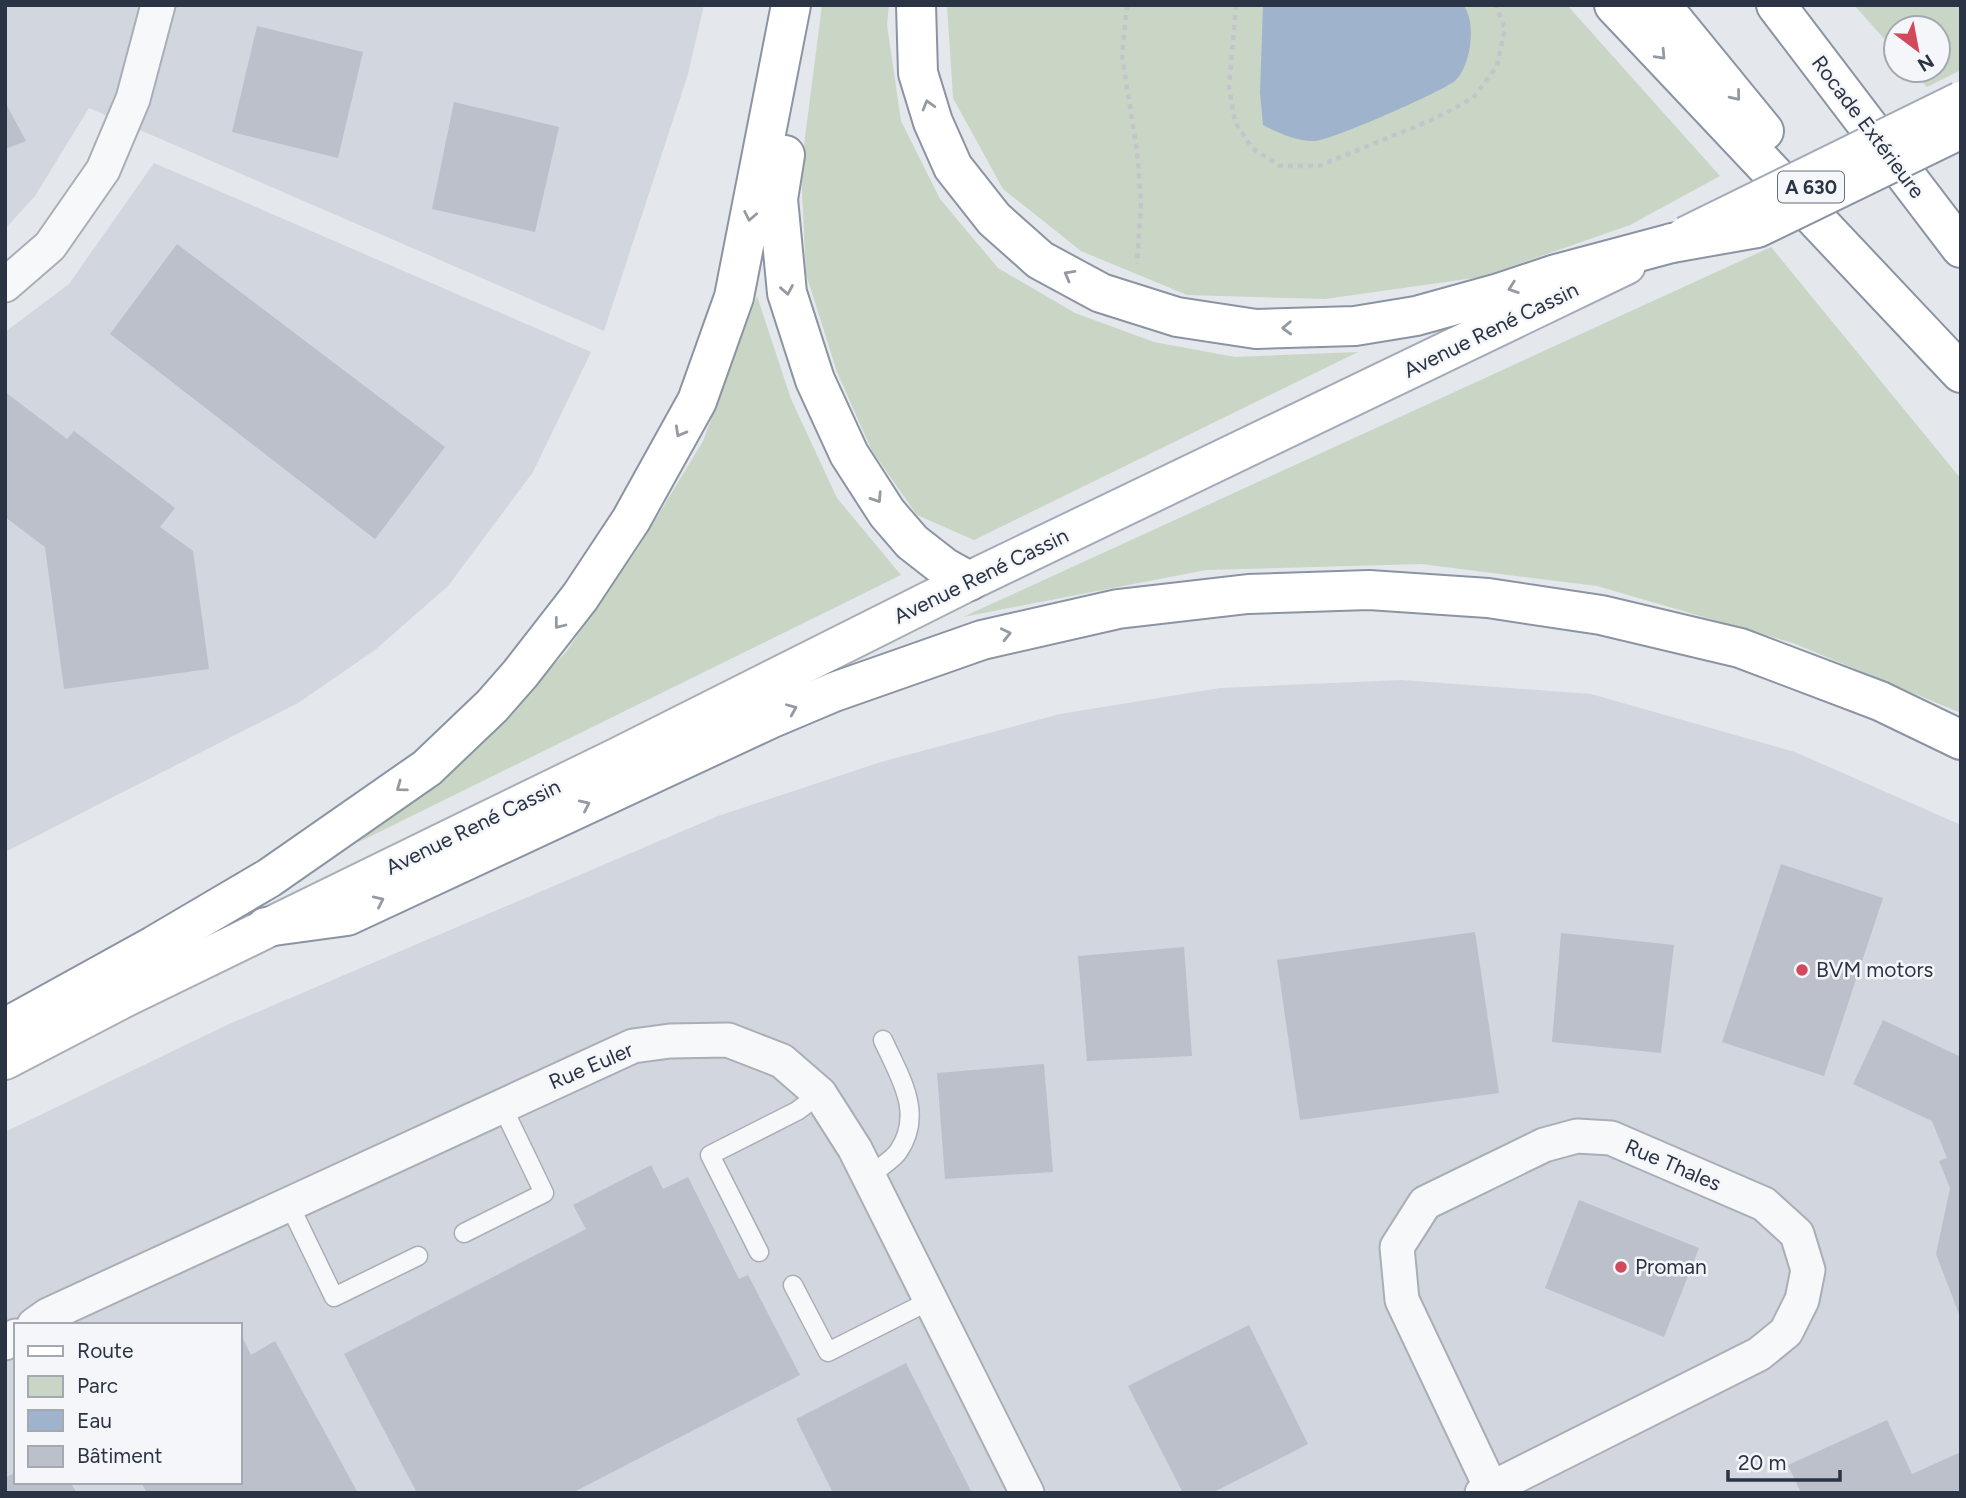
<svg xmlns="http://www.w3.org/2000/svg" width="1966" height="1498" font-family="Figtree,sans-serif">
<rect width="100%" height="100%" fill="#e4e7ec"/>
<!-- built -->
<path fill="#d2d6de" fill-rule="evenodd" d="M5,5H704L688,74L604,331L89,108L35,196L5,229Z
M154,163L591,352L533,472L448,586L375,650L298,703L5,852V332L69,284Z
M1401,680L1591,694L1795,752L1961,825V1493H5V1132L227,1025L718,816L881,762L1060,714L1220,688ZM16,1325H240V1482H16Z"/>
<!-- green -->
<path fill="#c9d6c5" d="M822,5H889L887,25L901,121L940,199L998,268L1075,313L1154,342L1235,357L1358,352L974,540L917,515L872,451L837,372L806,274L801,169Z
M947,5H1567L1720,176L1630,225L1481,277L1325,299L1187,295L1081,251L1003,189L953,98Z
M1854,5H1961V70L1927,87L1912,70H1938V28H1896V52Z
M1771,247L1961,479V713L1793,643L1597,586L1421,564L1206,570L963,617Z
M757,296L791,399L837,498L901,575L357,843L471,753L566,652L640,545L703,441Z"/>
<!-- water -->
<path fill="#9fb4cc" d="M1263,5H1463C1477,21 1471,65 1456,80C1444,91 1328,142 1314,141C1295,141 1279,133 1263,125L1260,93Z"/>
<!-- building -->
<path fill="#bbc0ca" d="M257,26L363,52L338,158L232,132Z
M5,102L26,141L5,149Z
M454,102L559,127L535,232L432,209Z
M177,244L445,447L375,539L110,334Z
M5,392L67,439L74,431L175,508L160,527L193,551L209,669L64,689L45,547L5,517Z
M1781,864L1883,898L1824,1076L1722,1042Z
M1475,932L1499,1093L1300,1120L1277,960Z
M1561,933L1674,945L1661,1053L1552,1042Z
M1184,947L1192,1056L1087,1061L1078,956Z
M1883,1020L1961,1057V1319L1936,1254L1950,1188L1939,1161L1947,1158L1932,1121L1853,1084Z
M1044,1064L1053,1172L945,1179L937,1073Z
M651,1165L663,1189L688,1177L739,1279L748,1275L800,1375L572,1493H417L344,1354L586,1229L573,1205Z
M1579,1200L1699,1248L1664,1337L1545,1288Z
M1249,1325L1308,1444L1212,1493H1183L1128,1386Z
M240,1333L251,1355L275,1341L358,1493H147L141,1482H240Z
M906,1363L972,1493H833L796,1419Z
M1887,1420L1912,1474L1961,1452V1493H1801L1788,1465Z
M16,1472V1482H70L77,1493H5V1478Z"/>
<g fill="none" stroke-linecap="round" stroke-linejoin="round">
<defs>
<path id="lane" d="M869,1177C877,1169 891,1161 898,1152C925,1113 899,1076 883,1040
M289,1204L334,1297L418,1256
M464,1233L544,1193L502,1106
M759,1252L710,1155L797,1111L820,1094
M793,1285L828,1352L931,1300"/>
<path id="street" d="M5,285L50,246L103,170L133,99L158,5
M34,1325L48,1315L633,1046L670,1041L728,1040L782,1061L820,1094L855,1149L1027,1493
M5,1343L16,1336
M1482,1493L1759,1354L1786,1332L1802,1300L1808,1270L1797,1234L1764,1204L1611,1138L1577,1136L1544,1145L1425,1203L1397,1247L1402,1300L1491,1488"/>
<path id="secondary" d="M5,1060L124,998L616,758L969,581"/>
<path id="primary" d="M969,581L1626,265"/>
<path id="highway" d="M916,5L918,73L933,122L953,167L994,219L1040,260L1101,293L1177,317L1256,329L1355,326L1416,316L1499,293L1556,274L1672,243
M1614,5L1961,373
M1661,5L1764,131
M1776,5L1961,248
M785,155L778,199L787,293L815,380L849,454L887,513L912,542L944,567L969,581
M266,927L347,916L770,719L834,692L982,640L1118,609L1248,594L1369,590L1488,598L1601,615L1740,648L1880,701L1961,740
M5,1028L155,945L269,878L427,768L492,706L520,674L580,597L631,520L697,401L734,297L791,5"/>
</defs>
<!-- lane casing -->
<use href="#lane" stroke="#a9aeb7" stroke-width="21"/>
<!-- street casing -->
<use href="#street" stroke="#a9aeb7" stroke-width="37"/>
<!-- secondary casing -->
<use href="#secondary" stroke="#a9aeb7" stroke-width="42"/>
<!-- primary casing -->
<use href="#primary" stroke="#a3abb8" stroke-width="42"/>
<!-- highway casing -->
<use href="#highway" stroke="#8b94a3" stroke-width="42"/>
<!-- path -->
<path stroke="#c2c5cb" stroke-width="4.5" stroke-dasharray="5 5" stroke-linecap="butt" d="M1127,5L1122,56L1137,151L1141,203L1137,264
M1236,5L1229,87L1235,122L1252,148L1280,166H1319L1434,119L1473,98L1497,66L1505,29L1496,5"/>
<!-- lane -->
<use href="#lane" stroke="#f7f8fa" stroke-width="18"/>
<!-- street -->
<use href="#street" stroke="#f7f8fa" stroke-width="33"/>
<!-- secondary -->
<use href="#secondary" stroke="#fff" stroke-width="38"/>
<!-- primary -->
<use href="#primary" stroke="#fff" stroke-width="38"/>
<!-- highway -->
<use href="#highway" stroke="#fff" stroke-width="38"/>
<defs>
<path id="primary-bridge" d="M1686,236L1961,101"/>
<path id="highway-bridge" d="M1672,243L1757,228L1961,129"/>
</defs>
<!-- primary-bridge casing -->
<use href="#primary-bridge" stroke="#a3abb8" stroke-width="42" stroke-linecap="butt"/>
<!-- highway-bridge casing -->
<use href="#highway-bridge" stroke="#8b94a3" stroke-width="42" stroke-linecap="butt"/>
<!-- primary-bridge -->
<use href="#primary-bridge" stroke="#fff" stroke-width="38"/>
<!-- highway-bridge -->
<use href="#highway-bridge" stroke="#fff" stroke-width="38"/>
</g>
<!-- one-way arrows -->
<defs><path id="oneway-chevron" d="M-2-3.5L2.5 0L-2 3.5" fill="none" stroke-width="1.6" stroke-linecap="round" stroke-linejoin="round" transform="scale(1.75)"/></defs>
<g stroke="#959aa2">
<use href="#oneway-chevron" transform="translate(1661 55) rotate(47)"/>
<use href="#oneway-chevron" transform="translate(1736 96) rotate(51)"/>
<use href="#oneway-chevron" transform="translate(928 105) rotate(-106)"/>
<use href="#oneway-chevron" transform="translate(750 216) rotate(101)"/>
<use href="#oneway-chevron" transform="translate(1069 275) rotate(-151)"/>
<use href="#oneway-chevron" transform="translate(1513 288) rotate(161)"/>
<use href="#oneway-chevron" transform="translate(787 290) rotate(80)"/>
<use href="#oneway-chevron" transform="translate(1287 328) rotate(178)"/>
<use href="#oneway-chevron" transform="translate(680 432) rotate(119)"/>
<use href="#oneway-chevron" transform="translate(877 498) rotate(57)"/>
<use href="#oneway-chevron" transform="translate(559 624) rotate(128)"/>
<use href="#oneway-chevron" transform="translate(1006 634) rotate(-13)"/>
<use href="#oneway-chevron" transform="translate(792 709) rotate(-23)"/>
<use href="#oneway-chevron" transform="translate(401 787) rotate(144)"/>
<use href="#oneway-chevron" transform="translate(585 805) rotate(-25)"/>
<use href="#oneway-chevron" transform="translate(379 901) rotate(-25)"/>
</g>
<!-- markers -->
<g fill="#d1495b" stroke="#f4f6f9" stroke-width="2.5">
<circle cx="1802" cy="970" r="7"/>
<circle cx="1621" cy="1267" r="7"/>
</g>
<g text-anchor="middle" stroke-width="5" stroke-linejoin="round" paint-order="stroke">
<!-- shield labels -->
<rect fill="#f4f6f9" stroke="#676e7b" stroke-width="2" x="1778" y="171.5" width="66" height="31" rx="5"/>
<g font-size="19" font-weight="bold" fill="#2b3445">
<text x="1811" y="194">A 630</text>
</g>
<!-- street labels -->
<g font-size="21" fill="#2b3445" stroke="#f4f6f9">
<text transform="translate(1868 127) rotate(53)" y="7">Rocade Extérieure</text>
<text transform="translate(1491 330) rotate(-26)" y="7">Avenue René Cassin</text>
<text transform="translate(981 576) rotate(-26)" y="7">Avenue René Cassin</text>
<text transform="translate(473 827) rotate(-26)" y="7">Avenue René Cassin</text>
<text transform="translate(591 1066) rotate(-23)" y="7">Rue Euler</text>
<text transform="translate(1673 1165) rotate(23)" y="7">Rue Thales</text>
</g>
<!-- poi labels -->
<g font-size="21" fill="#2b3445" stroke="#f4f6f9" text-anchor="start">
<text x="1816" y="977">BVM motors</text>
<text x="1635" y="1274">Proman</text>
</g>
</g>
<!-- border -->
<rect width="1966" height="1498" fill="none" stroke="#2b3445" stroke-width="14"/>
<!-- legend -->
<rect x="14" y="1323" width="228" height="161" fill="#f4f6f9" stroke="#a4a8b1" stroke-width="2"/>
<rect x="28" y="1346" width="35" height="10" fill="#ffffff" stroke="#a4a8b1" stroke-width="2"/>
<text x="77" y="1358" font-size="21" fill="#2b3445">Route</text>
<rect x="28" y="1376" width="35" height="21" fill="#c9d6c5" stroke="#a4a8b1" stroke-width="2"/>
<text x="77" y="1393" font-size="21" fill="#2b3445">Parc</text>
<rect x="28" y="1410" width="35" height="21" fill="#9fb4cc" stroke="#a4a8b1" stroke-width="2"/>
<text x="77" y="1428" font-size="21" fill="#2b3445">Eau</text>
<rect x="28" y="1446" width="35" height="21" fill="#bbc0ca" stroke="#a4a8b1" stroke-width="2"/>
<text x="77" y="1463" font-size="21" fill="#2b3445">Bâtiment</text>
<!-- north arrow -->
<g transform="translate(1917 49) rotate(148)"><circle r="33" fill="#f4f6f9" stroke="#a4a8b1" stroke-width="2"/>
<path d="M0-5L12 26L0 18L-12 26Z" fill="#d1495b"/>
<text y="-10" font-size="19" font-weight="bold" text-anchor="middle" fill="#2b3445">N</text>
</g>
<!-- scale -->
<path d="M1728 1470v10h112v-10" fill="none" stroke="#2b3445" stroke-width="3.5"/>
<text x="1738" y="1470" font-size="21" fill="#2b3445" stroke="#f4f6f9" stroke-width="5" paint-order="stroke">20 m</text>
</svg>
